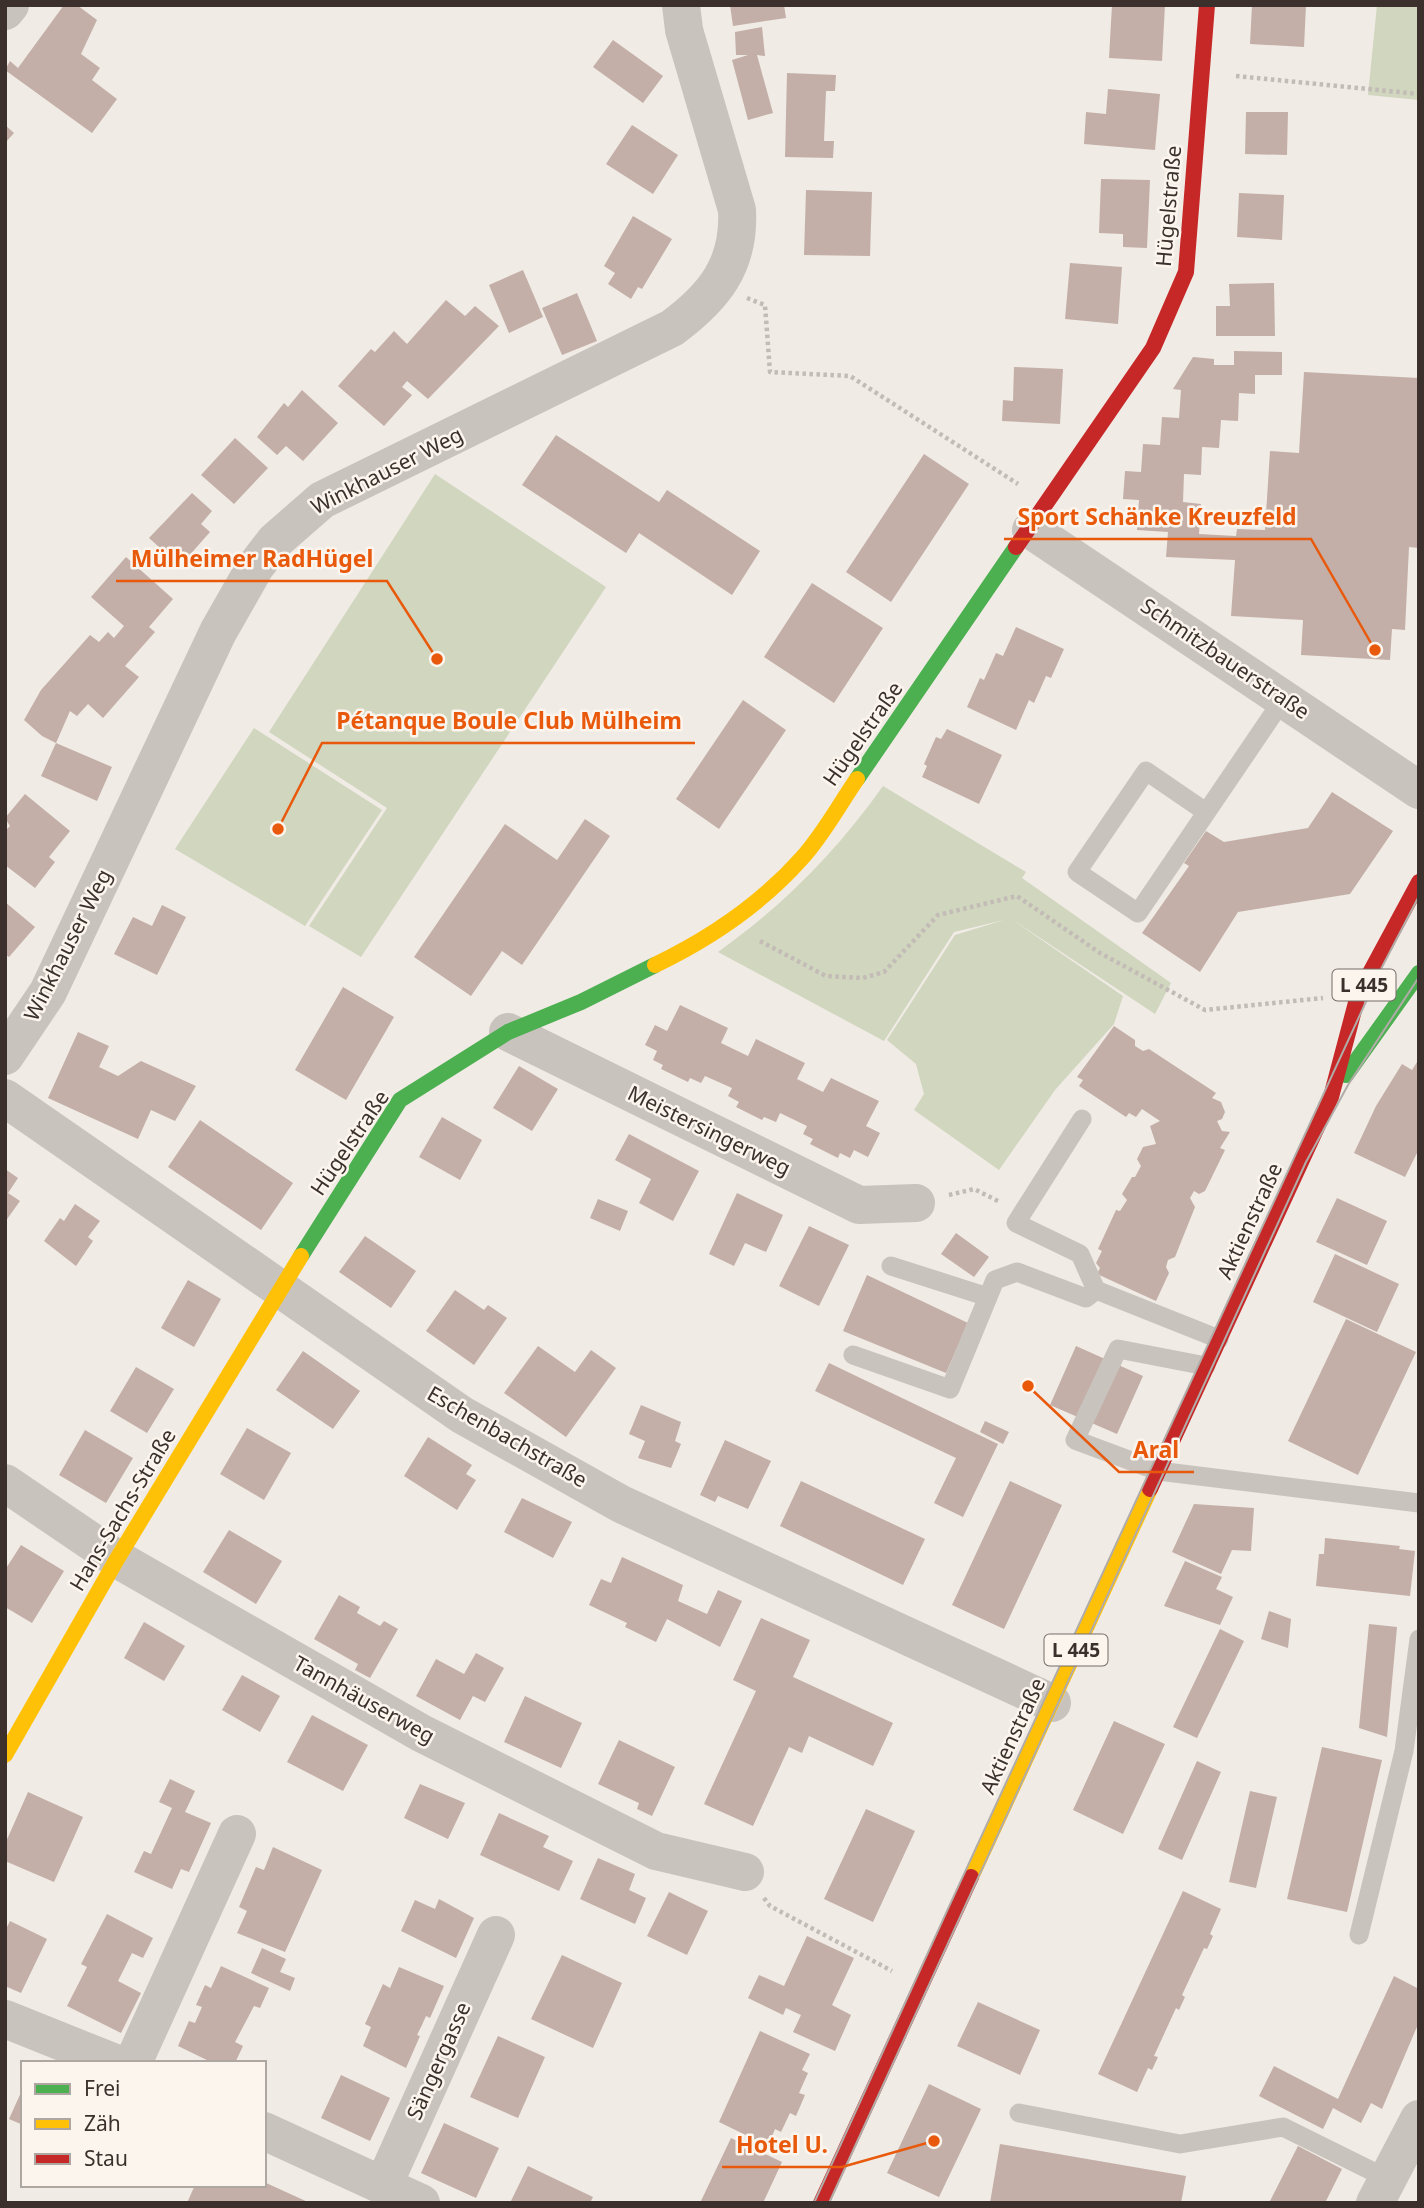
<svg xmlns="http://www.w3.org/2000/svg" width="1424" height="2208" font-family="'Noto Sans',sans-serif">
<rect width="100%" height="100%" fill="#f0ebe5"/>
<!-- green -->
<path fill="#d1d6bf" d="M1377,5H1419V100L1368,95Z
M435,474L606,587L361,957L309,926L387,808L269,732Z
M254,728L382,810L305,926L175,849Z
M883,786L1026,872L1022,878L1171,983L1155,1014L1010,918L1123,996L1114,1024L1055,1090L999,1170L914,1110L924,1094L916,1064L887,1040L955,935L1004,920L954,932L884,1041L718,952C784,905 836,852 883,786Z"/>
<!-- building -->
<path fill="#c3afa7" d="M64,5H77L97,20L81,54L100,68L92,80L117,99L92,133L5,70L10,61L18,68Z
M730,5H784L786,18L733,26Z
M1112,5H1165L1162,61L1109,58Z
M1252,5H1306L1304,47L1250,44Z
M762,27L765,56L757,55L773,113L748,120L732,60L748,55H736L735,32Z
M613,40L663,76L643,103L593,67Z
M787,73L836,75L835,91H826L824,141H834L833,158L785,157Z
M1108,89L1160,94L1155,150L1084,144L1086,112L1106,114Z
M1246,112H1288L1287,155L1245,154Z
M5,125L14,133L5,143Z
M632,125L678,155L653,194L606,164Z
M1101,179L1150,180L1147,248L1123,247V234L1099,233Z
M806,190L872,192L870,256L804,255Z
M1239,193L1284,195L1282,240L1237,237Z
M633,216L672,239L642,289L638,287L631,299L608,284L615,273L604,266Z
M1070,263L1122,267L1118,324L1065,319Z
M523,270L543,317L509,333L489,285Z
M1274,283L1275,336H1216V306H1230L1229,284Z
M577,293L597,341L562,355L542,308Z
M446,300L465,316L475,306L499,326L428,399L407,381L402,387L412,395L384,426L338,386L371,349L375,352L394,331L407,344Z
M1234,351L1282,352V375H1255V394L1239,393L1238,421L1221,420L1219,448L1202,447L1201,475L1184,474L1183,502L1201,504L1199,534L1236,536L1237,529L1265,530L1270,451L1299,453L1304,372L1419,378V548L1409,547L1405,630L1392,629L1390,660L1301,655L1303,620L1231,616L1235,560L1166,557L1168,532L1137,530L1139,500L1123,499L1125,471L1141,472L1143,444L1160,445L1162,417L1179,418L1181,390L1173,389L1193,357L1214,359V365H1234Z
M1014,367L1063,369L1060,424L1002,421L1003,400L1013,401Z
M302,390L338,423L303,461L286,446L277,455L257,437L284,403L288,407Z
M556,435L659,502L667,490L760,551L732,595L639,533L626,553L522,485Z
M235,438L268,468L234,504L201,475Z
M924,454L969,484L891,602L846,572Z
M192,493L212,511L201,524L210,532L180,566L149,538Z
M126,557L173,599L149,627L155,632L125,666L139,677L103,718L88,704L77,716L70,711L56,743L42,736L24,720L41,690L90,635L99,642L108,632L114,638L124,626L91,597Z
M812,583L883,628L834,703L764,657Z
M1016,627L1064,649L1051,678L1046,676L1034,703L1029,700L1016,730L967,707L980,678L984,680L996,653L1003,656Z
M743,700L786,730L719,829L676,799Z
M947,729L1002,755L979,804L922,777L927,766L924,764L936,737L941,739Z
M56,743L112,767L97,801L41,776Z
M1332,792L1393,831L1350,894L1238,912L1200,972L1142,933L1189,866L1184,863L1206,831L1224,842L1308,828Z
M25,794L70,831L49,857L55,862L35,888L5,865V831L10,826L5,818Z
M585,819L610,836L522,965L502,951L471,996L414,957L505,824L557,860Z
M5,902L35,927L9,957L5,954Z
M162,905L186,917L157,975L114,954L133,917L152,926Z
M343,987L394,1017L346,1100L295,1070Z
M680,1005L728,1028L721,1043L748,1056L756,1039L805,1063L797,1079L823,1092L831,1078L879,1101L866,1126L880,1133L868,1157L854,1150L850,1158L840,1153L838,1158L810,1144L813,1139L803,1134L807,1126L780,1113L776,1122L764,1117L762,1120L736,1107L739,1102L728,1096L732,1088L705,1076L701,1083L690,1078L688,1082L661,1069L663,1065L653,1060L657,1051L645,1045L655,1025L667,1031Z
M1114,1026L1135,1040V1046L1143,1051L1149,1049L1216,1093L1212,1098L1221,1102L1225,1112L1222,1119L1217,1121L1222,1131L1230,1132L1220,1148L1225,1150L1205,1191L1199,1194L1194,1191L1190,1198L1195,1207L1175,1257L1168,1260L1166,1267L1169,1273L1156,1301L1097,1274L1100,1268L1096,1263L1102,1251L1098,1249L1116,1210L1120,1211L1127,1200L1122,1194L1132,1177H1135L1141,1166L1137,1159L1143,1147L1156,1144L1150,1126L1160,1121L1142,1109L1136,1117L1129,1113L1126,1117L1079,1086L1083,1080L1077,1077Z
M78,1032L109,1046L99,1067L118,1076L141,1061L196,1086L175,1121L151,1110L138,1139L48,1098Z
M1419,1059V1149L1405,1177L1354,1153L1376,1106L1402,1064L1412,1070Z
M519,1066L558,1089L532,1131L493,1108Z
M442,1117L482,1140L460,1180L419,1157Z
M200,1120L293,1183L261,1230L168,1167Z
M629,1134L699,1171L673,1221L639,1203L651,1179L615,1160Z
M5,1169L18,1178L8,1193L20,1201L5,1222Z
M737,1193L783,1215L766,1252L745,1243L734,1266L709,1254Z
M1337,1198L1387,1221L1367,1265L1316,1242Z
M598,1199L628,1211L620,1231L590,1218Z
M75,1204L100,1221L88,1237L93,1241L76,1266L44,1241L60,1218L64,1221Z
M809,1226L849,1245L819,1306L779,1286Z
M956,1233L989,1257L974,1277L941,1254Z
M365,1236L416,1271L391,1308L339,1272Z
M1335,1254L1399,1284L1377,1332L1313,1302Z
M867,1275L968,1323L946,1373L843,1331Z
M188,1280L221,1299L194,1347L161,1328Z
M455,1290L484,1310L488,1305L507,1318L474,1365L426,1331Z
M1346,1319L1416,1352L1358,1475L1288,1441Z
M538,1346L575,1372L591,1350L616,1368L566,1437L504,1393Z
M1076,1346L1143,1376L1117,1434L1050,1405Z
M303,1351L360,1391L333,1429L276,1390Z
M829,1363L998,1444L963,1517L934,1503L956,1458L815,1391Z
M136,1367L174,1389L147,1433L110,1411Z
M641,1405L681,1422L675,1441L681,1444L671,1468L638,1458L645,1441L629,1434Z
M985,1421L1009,1432L1003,1444L980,1432Z
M247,1428L291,1453L264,1500L220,1474Z
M85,1430L133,1458L106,1503L59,1475Z
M428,1437L472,1465L466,1474L476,1480L457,1510L404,1476Z
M725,1440L771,1461L748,1509L718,1496L715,1502L700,1495Z
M801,1481L925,1539L903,1585L780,1526Z
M1010,1481L1062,1505L1004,1629L952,1605Z
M522,1498L572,1522L553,1558L504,1532Z
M1194,1504L1254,1508L1251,1551L1232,1550L1221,1574L1172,1552Z
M229,1530L282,1561L256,1604L203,1572Z
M1325,1538L1400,1546L1399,1549L1415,1551L1410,1596L1316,1586L1319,1554H1324Z
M21,1545L64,1571L32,1623L5,1607V1570Z
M622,1557L683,1585L678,1601L707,1614L718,1590L742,1601L720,1647L667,1619L656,1642L625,1627L627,1623L589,1605L601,1579L611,1583Z
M1185,1561L1222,1577L1216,1589L1233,1597L1220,1625L1164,1606Z
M339,1595L360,1607L357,1613L380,1626L384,1621L398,1629L370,1678L355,1670L358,1664L314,1639Z
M1269,1611L1291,1619L1288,1648L1261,1639Z
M761,1618L810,1640L793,1677L893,1723L873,1766L809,1736L802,1753L789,1747L753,1826L704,1804L756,1691L733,1680Z
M144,1622L185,1646L164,1681L124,1658Z
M1369,1624L1397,1627L1387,1737L1359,1728Z
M1220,1629L1244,1641L1197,1738L1173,1727Z
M476,1653L504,1668L485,1702L473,1696L460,1720L416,1696L436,1659L464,1674Z
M242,1675L280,1696L260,1732L222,1710Z
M525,1696L582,1723L561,1768L504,1742Z
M312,1715L368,1745L343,1791L287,1762Z
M1114,1721L1165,1744L1123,1834L1073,1810Z
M619,1740L675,1767L652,1816L637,1809L639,1803L598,1784Z
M1322,1747L1382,1760L1347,1912L1287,1899Z
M1197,1761L1221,1772L1182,1860L1158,1849Z
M170,1779L195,1791L185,1812L211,1823L189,1872L181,1869L172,1889L134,1872L144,1851L151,1854L172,1808L159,1802Z
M420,1784L465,1803L448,1839L404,1818Z
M1250,1791L1277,1797L1256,1888L1229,1882Z
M28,1792L83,1817L54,1882L5,1861V1844Z
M866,1809L915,1831L873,1922L824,1899Z
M499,1813L549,1836L543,1847L573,1861L559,1891L480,1855Z
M273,1847L322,1870L285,1952L237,1933L247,1911L239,1907L256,1867L264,1870Z
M598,1858L635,1874L629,1890L646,1898L635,1924L580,1899Z
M1183,1891L1221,1909L1210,1934L1213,1936L1207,1949L1204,1948L1182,1995L1185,1997L1179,2010L1176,2008L1154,2056L1158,2057L1152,2070L1148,2068L1137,2092L1098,2074Z
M669,1892L708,1911L687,1955L647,1936Z
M439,1899L474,1918L456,1958L401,1931L415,1900L435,1909Z
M107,1914L153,1938L143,1958L132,1953L118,1981L141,1993L121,2033L67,2006L87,1967L81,1964Z
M10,1921L47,1939L21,1993L5,1986V1931Z
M807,1936L854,1958L832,2005L851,2015L835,2051L793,2032L801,2015L786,2008L783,2015L748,1998L759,1975L784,1986Z
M262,1948L286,1959L280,1972L295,1978L290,1991L251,1973Z
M562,1955L622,1983L593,2048L531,2019Z
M221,1966L269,1988L260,2008L254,2006L235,2042L243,2046L235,2063H213L178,2046L189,2021L195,2023L202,2007L196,2005L205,1985L211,1988Z
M399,1967L444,1986L430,2018L426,2016L422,2025L417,2035L420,2036L406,2068L363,2046L371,2027L365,2024L383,1984L390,1988Z
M1394,1976L1419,1989V2022L1382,2109L1371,2103L1361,2123L1333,2108L1323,2129L1259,2096L1274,2066L1338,2099Z
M978,2002L1040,2030L1020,2075L957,2046Z
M760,2031L810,2054L802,2070L808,2073L799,2093L805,2095L796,2116L790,2113L781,2132L775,2129L768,2146L719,2122Z
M498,2036L545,2057L518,2118L470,2097Z
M341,2075L390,2098L370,2141L321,2118Z
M929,2084L981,2109L939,2197L887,2173Z
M23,2088V2125L9,2119Z
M444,2123L499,2148L476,2198L421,2173Z
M731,2138L782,2162L763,2203H700Z
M1000,2144L1186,2176L1181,2203H990Z
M1298,2146L1342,2169L1325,2203H1269Z
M528,2166L593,2197L590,2203H510Z
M264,2182L310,2203H187L195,2185H264Z"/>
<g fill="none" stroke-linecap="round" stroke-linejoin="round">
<!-- path -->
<path stroke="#c2bbb6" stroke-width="4.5" stroke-dasharray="3.5 3.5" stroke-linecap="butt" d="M1236,76L1419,94
M747,298L765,305L770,372L850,376L1018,484
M760,941L826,976L863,978L884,972L938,915L1017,896L1100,953L1205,1010L1323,998
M949,1195L974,1189L1000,1202
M764,1898L770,1906L892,1971"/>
<!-- lane -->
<path stroke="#c9c3be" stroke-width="19" d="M1206,812L1146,771L1077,872L1138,913L1284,698
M1082,1119L1016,1223L1080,1254L1096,1290L1219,1339
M891,1266L988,1297
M853,1355L950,1389L995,1280L1017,1272L1086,1298L1096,1290
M1206,1366L1118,1349L1075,1440L1158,1471L1419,1503
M1359,1935L1404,1751L1419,1639
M1019,2113L1180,2144L1283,2127L1388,2179"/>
<!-- street -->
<path stroke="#c9c3be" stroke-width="38" d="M5,11L10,5
M1031,530L1419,790
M508,1032L859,1205L916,1203
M5,1056L48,992L218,632L255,567L275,541L322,500L672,328C714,297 740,265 737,210L684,30L681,5
M5,1098L462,1415L621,1504L1052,1703
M5,1483L117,1559L421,1733L656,1851L745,1872
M5,2019L115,2063
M133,2063L237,1834
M264,2131L421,2203
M383,2186L496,1935
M1375,2203L1419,2119"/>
<!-- fast -->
<path stroke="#4caf50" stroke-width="16" d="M857,779L1016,547
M1346,1075L1419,973
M301,1256L400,1100L508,1032L581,1002L655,965"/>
<!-- slow -->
<path stroke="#ffc107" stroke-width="16" d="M655,965C709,939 762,903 802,858C823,835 839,805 857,779
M5,1755L117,1559L301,1256
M971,1877L1150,1489"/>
<!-- jam -->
<path stroke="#c62828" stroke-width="16" d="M1016,547L1153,348L1186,272L1207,5
M1150,1489L1331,1097L1358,995L1419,882
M821,2203L971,1877"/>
<!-- tram -->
<path stroke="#b1aca8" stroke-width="2" d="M814,2203C1001,1790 1192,1379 1382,967L1419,896
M829,2203L1306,1162L1348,1085L1419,977"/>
</g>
<g text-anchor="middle" stroke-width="5" stroke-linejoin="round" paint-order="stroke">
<!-- shield labels -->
<g fill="#fbf5ee" stroke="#756b66" stroke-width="2">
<rect x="1332.5" y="969.5" width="63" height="31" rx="5"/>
<rect x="1044.5" y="1634.5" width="63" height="31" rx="5"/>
</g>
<g font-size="19" font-weight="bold" fill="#3b302b">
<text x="1364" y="992">L 445</text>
<text x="1076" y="1657">L 445</text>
</g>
<!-- street labels -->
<g font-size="21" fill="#3b302b" stroke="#fbf5ee">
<text transform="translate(1169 206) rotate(-85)" y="7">Hügelstraße</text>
<text transform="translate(387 471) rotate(-27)" y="7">Winkhauser Weg</text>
<text transform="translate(1225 659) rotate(34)" y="7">Schmitzbauerstraße</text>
<text transform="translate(863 734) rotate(-55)" y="7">Hügelstraße</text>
<text transform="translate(68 945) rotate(-63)" y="7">Winkhauser Weg</text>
<text transform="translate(709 1131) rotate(26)" y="7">Meistersingerweg</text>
<text transform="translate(350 1143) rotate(-56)" y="7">Hügelstraße</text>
<text transform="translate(1250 1221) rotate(-65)" y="7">Aktienstraße</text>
<text transform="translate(507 1437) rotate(30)" y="7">Eschenbachstraße</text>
<text transform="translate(123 1510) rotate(-59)" y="7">Hans-Sachs-Straße</text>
<text transform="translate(364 1700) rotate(29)" y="7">Tannhäuserweg</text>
<text transform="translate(1013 1736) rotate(-65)" y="7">Aktienstraße</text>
<text transform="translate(439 2061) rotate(-66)" y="7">Sängergasse</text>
</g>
</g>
<!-- callouts -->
<path fill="none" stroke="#e8590c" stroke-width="2.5" d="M1375 650L1311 539H1004M437 659L387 581H116M278 829L322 743H695M1028 1386L1119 1472H1194M934 2141L842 2167H722"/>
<g fill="#e8590c" stroke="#fbf5ee" stroke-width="2.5">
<circle cx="1375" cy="650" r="7"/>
<circle cx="437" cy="659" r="7"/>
<circle cx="278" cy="829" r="7"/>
<circle cx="1028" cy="1386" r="7"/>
<circle cx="934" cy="2141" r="7"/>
</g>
<g font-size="23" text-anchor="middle" font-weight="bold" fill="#e8590c" stroke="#fbf5ee" stroke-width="5" stroke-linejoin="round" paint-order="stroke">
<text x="1157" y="525">Sport Schänke Kreuzfeld</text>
<text x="252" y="567">Mülheimer RadHügel</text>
<text x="509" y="729">Pétanque Boule Club Mülheim</text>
<text x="1156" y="1458">Aral</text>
<text x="782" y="2153">Hotel U.</text>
</g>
<!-- border -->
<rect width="1424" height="2208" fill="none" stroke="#3b302b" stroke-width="14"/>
<!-- legend -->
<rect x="21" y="2061" width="245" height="126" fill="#fbf5ee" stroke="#aea6a0" stroke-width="2"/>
<rect x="35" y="2084" width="35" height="10" fill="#4caf50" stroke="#aea6a0" stroke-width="2"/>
<text x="84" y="2096" font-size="21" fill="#3b302b">Frei</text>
<rect x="35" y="2119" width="35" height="10" fill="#ffc107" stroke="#aea6a0" stroke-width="2"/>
<text x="84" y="2131" font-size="21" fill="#3b302b">Zäh</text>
<rect x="35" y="2154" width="35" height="10" fill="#c62828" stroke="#aea6a0" stroke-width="2"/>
<text x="84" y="2166" font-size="21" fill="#3b302b">Stau</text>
</svg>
